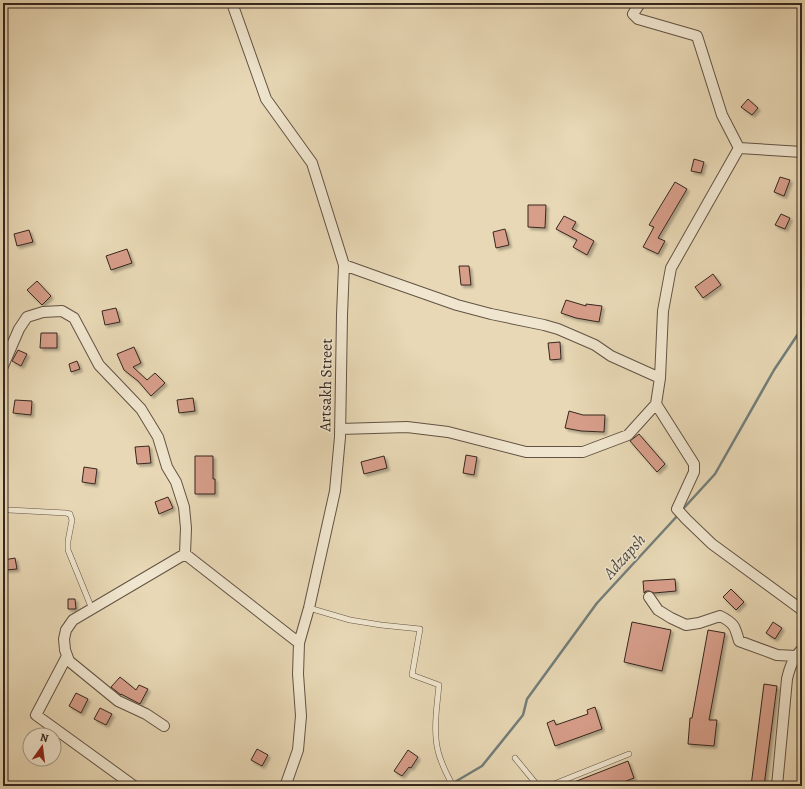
<svg xmlns="http://www.w3.org/2000/svg" width="805" height="789" font-family="Alegreya,serif">
<defs>
<filter id="shadow"><feDropShadow dx="2.5" dy="2.5" stdDeviation="1" flood-color="#0004"/></filter>
</defs>
<rect width="100%" height="100%" fill="#e8d8b5"/>
<filter id="stains"><feTurbulence type="fractalNoise" baseFrequency=".005" numOctaves="4"/><feColorMatrix values="0 0 0 0 .2 0 0 0 0 .09 0 0 0 0 .02 0 0 0 .5 -.17"/></filter>
<radialGradient id="worn" r=".72"><stop offset=".6" stop-color="#630" stop-opacity="0"/><stop offset="1" stop-color="#630" stop-opacity=".3"/></radialGradient>
<g fill="none" stroke-linecap="round" stroke-linejoin="round">
<!-- stream -->
<path stroke="#727e7a" stroke-width="2.5" d="M682,510L715,474L774,370L802,328
M448,786L482,766L523,715L527,699L597,603L679,514"/>
</g>
<!-- building -->
<path fill="#d79e8a" stroke="#36271e" filter="url(#shadow)" d="M748,99L758,108L752,115L741,107Z
M694,159L704,162L701,173L691,171Z
M780,177L790,180L784,196L774,192Z
M675,182L687,189L658,238L665,241L658,254L643,247L654,227L649,225Z
M528,205H546L545,228L528,227Z
M781,214L790,218L785,229L775,225Z
M564,216L576,222L572,229L594,241L587,255L573,247L577,240L556,229Z
M505,229L509,245L496,248L493,232Z
M29,230L33,242L17,246L14,234Z
M127,249L132,263L111,270L106,256Z
M459,266H469L471,285H461Z
M713,274L721,285L703,298L695,287Z
M37,281L51,296L42,305L27,290Z
M566,300L586,306V304L602,306L599,322L576,318L561,313Z
M116,308L120,322L105,325L102,311Z
M41,333H57V348H40Z
M560,342L561,359L550,360L548,343Z
M134,347L141,363L133,367L147,380L155,373L165,383L151,396L138,381L124,370L117,354Z
M18,350L27,354L21,366L12,361Z
M77,361L80,369L71,372L69,364Z
M193,398L195,411L179,413L177,400Z
M15,400L32,401L31,415L13,413Z
M569,411L583,415H605L604,432L581,431L565,428Z
M639,434L665,464L657,472L630,441Z
M149,446L151,463L137,464L135,447Z
M466,455L477,457L474,475L463,473Z
M195,456H213V479H215V494H195Z
M384,456L387,468L364,474L361,462Z
M84,467L97,469L95,484L82,482Z
M168,497L173,508L159,514L155,502Z
M15,558L17,569L6,570L4,560Z
M675,579L676,591L654,593L649,591H646L644,593L643,581Z
M731,589L744,602L736,610L723,597Z
M68,599H75L76,609H68Z
M632,622L671,630L662,671L624,662Z
M773,622L782,628L775,639L766,633Z
M708,630L725,633L709,720H717L714,746L688,744L690,718H692Z
M120,677L136,690L139,685L148,689L140,704L121,694V695L111,687Z
M764,684L777,686L764,786H751Z
M76,693L88,699L81,713L69,706Z
M595,707L602,729L555,746L547,723L554,720L556,725L588,714L587,710Z
M100,708L112,714L106,725L94,719Z
M257,749L268,755L262,766L251,760Z
M408,750L418,757L411,768L409,767L402,776L394,771Z
M628,761L634,778L613,786H564Z"/>
<g fill="none" stroke-linecap="round" stroke-linejoin="round">
<defs>
<path id="lane" d="M9,510L66,513L70,514L72,520L68,541V550L92,609
M309,608L350,620L381,625L420,629L412,675L439,685C437,705 433,731 438,751C441,763 447,775 453,786
M515,758L538,786
M549,786L629,754"/>
<path id="street" d="M232,3L266,99L312,163L344,265L342,315L340,437L335,491L309,608L299,643L298,674L301,716L298,750L286,784L285,786
M640,3L633,14L638,19L697,36L722,115L739,148
M739,148L802,152
M344,265L383,279L457,305L491,314L544,325L558,329L595,345L611,356L660,378
M3,366L19,329L27,317L43,312L62,311L74,318L99,365L141,409L158,437L167,467L176,482L184,507L186,528L185,554L299,643
M656,404L694,464V472L677,509L686,519L712,544L802,610
M340,429L407,427L448,432L526,452H583L628,435L656,404L660,378L663,311L671,268L739,148
M649,597L658,610L671,618L686,625L699,623L720,616C734,623 735,626 739,641L777,655L796,656
M67,656L36,715L134,786
M164,726L146,714L118,701L69,661L65,650L64,639L66,630L73,620L185,554
M777,786L787,679C790,666 793,659 802,649"/>
</defs>
<!-- lane casing -->
<use href="#lane" stroke="#625344" stroke-width="6"/>
<!-- street casing -->
<use href="#street" stroke="#625344" stroke-width="12"/>
<!-- lane -->
<use href="#lane" stroke="#f0e6cf" stroke-width="5"/>
<!-- street -->
<use href="#street" stroke="#f0e6cf" stroke-width="10"/>
</g>
<g text-anchor="middle" stroke-width="3" stroke-linejoin="round" paint-order="stroke">
<!-- street labels -->
<g font-size="16" fill="#36271e" stroke="#f0e6cf">
<text transform="translate(325 385) rotate(-89)" y="6">Artsakh Street</text>
</g>
<!-- water labels -->
<g font-size="17" font-style="italic" fill="#4f4b44" stroke="#f0e6cf">
<text transform="translate(624 556) rotate(-48)" y="6">Adzapsh</text>
</g>
</g>
<!-- margin -->
<rect width="805" height="789" fill="none" stroke="#e8d8b5" stroke-width="16"/>
<rect x="4" y="4" width="797" height="781" fill="none" stroke="#36271e" stroke-width="2"/>
<rect x="8" y="8" width="789" height="773" fill="none" stroke="#36271e"/>
<!-- north arrow -->
<g transform="translate(42 747) rotate(14)"><circle r="19" fill="#f0e6cf" stroke="#a69a88"/>
<path d="M0-3L7 15L0 10L-7 15Z" fill="#8f2418"/>
<text y="-6" font-size="11" font-weight="bold" text-anchor="middle" fill="#36271e">N</text>
</g>
<rect width="100%" height="100%" filter="url(#stains)"/>
<rect width="100%" height="100%" fill="url(#worn)"/>
</svg>
